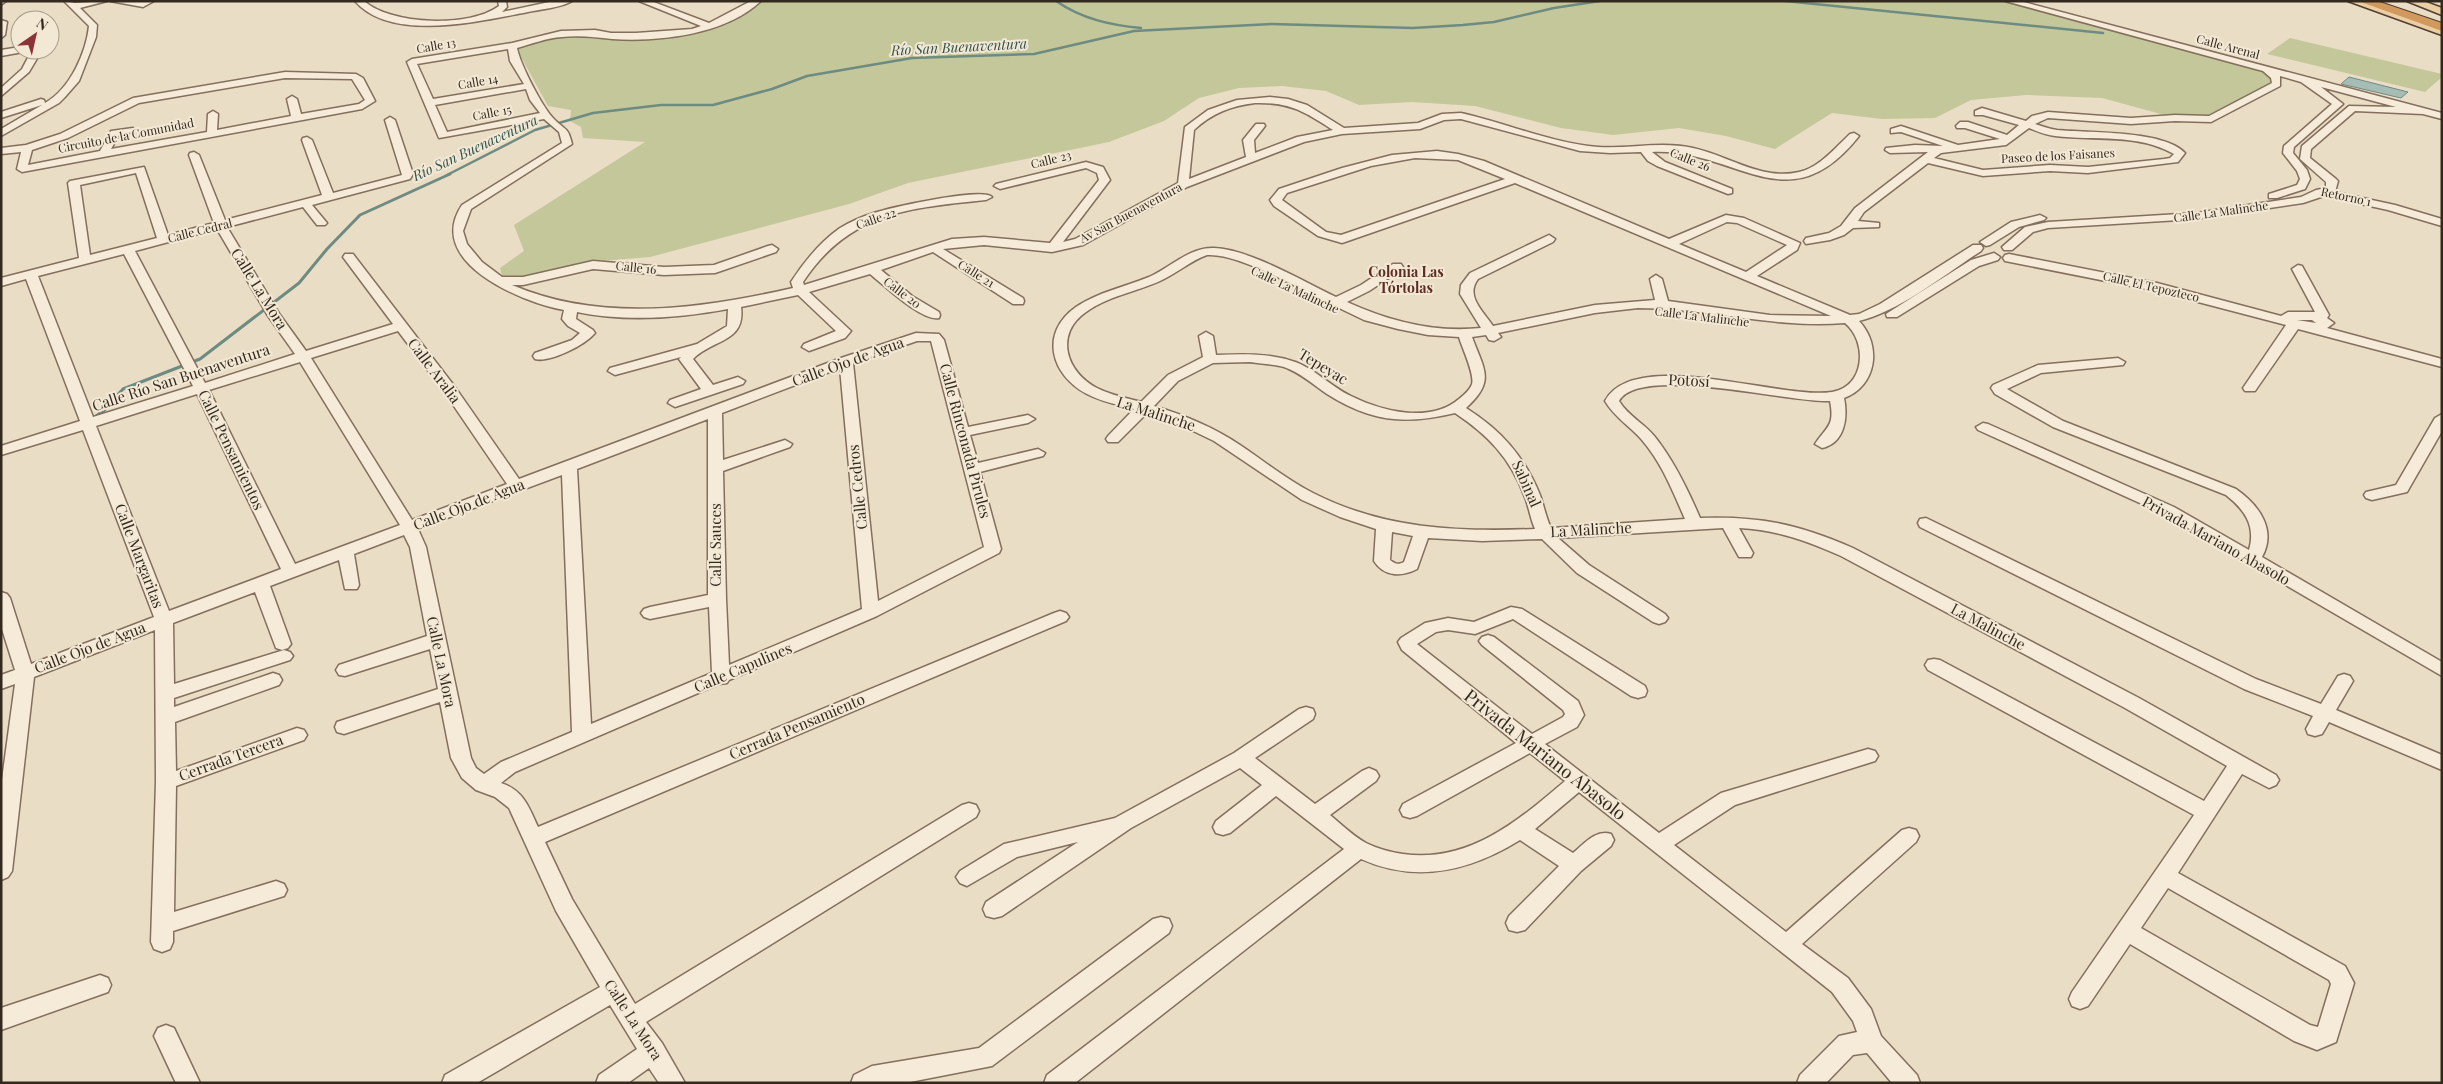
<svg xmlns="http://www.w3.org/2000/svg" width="2443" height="1084" font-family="'Playfair Display',serif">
<rect width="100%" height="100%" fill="#eaddc5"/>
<!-- green -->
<path fill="#c4c79a" d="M761,1H2004L2262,70L2276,81L2202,118L2161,114L2102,98L2026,95L1971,100L1935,118L1882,119L1832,113L1775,149L1726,136L1679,128L1613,135L1561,128L1475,106L1412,102L1359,105L1326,91L1282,86L1239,88L1199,98L1164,121L1109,142L908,183L849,204L650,257L589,262L545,276L503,279L500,268L524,251L514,225L645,142L583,138L581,127L570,121L571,110L548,106L515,46L560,35L591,33L642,39L691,34L723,23L758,5Z
M2290,38L2442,74V77L2425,92L2267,54Z"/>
<!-- water -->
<path fill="#a6bdb6" stroke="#6e8b82" d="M2349,77L2408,92L2401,98L2341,84Z"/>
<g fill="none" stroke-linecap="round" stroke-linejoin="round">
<!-- stream-far2 -->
<path stroke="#6e8b82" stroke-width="2.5" d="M1056,1C1082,19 1110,25 1141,28
M1785,1L2103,33
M447,175L535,130L593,113L661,105H713L772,89L807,76L912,58L1034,54L1134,31L1272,24L1413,28L1463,25L1494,22L1554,8L1600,1"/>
<!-- stream-far1 -->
<path stroke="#6e8b82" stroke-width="3" d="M110,403L123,389L200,359L299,283L327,249L360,215L450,174"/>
<!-- stream -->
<path stroke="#6e8b82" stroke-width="4.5" d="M95,419L112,401"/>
<defs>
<path id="minor" d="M1,1H6L2,4Z
M64,1L75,3L107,1L80,8L97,25L96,37L79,81L65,97L59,103L1,136V129L42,105L1,118V112L41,99L44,100L45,103C70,89 86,53 89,26Z
M110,1H154L143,7Z
M355,1H364C391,25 470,28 499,6L498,1H506L507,7L502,12L554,1H572C561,8 541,9 528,12C481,21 391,43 355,1Z
M639,1H651L709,23L751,1H761C725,35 659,42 612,39C595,37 579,35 562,37C547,38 531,44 517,48C520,64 543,109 555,120C566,131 568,127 572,144L471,209L463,231L467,244L482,262L502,277H523L593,261L664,267L714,265L768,246L772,245L778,249L776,252L715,273L664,275L593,269L523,285H512C601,323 701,309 793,288L791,282C804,262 820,242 840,228C850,222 861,217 871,214C888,208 982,187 992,197L986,200C909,208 849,212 803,282L804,285L952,239L984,237L1050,243L1099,180L1097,173L1086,168L1000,189L994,186L996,184L1086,162L1103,167L1110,180L1063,242L1075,239L1178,183L1185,127L1208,110L1237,100L1270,97L1288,99L1307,105L1344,128L1418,123L1442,114L1461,113C1506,123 1551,143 1598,147C1629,149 1661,141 1693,148C1727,155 1762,181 1799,172C1819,168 1836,147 1850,134L1854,133L1859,136C1788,226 1736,148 1652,152L1665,162L1732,189V193L1728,194L1657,166L1648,161L1641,152L1610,153L1580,151L1461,119L1444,120L1420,129L1342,134L1304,142L1187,187L1083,245L1052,252L984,245L943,249L1023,298L1024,301L1023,304H1013L933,252L881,270L912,296L939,312L940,315L939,318C922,322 884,285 870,274L809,292L851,331L845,338L809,351L802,347L804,344L836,331L798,295L741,307C746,343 712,339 693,359L713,385L738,377L745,381L743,384L675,407L668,403L670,400L701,389L679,359L681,357L615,375L608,371L610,368L697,344L727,326L728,309C680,318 625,322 577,312L576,319L593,330L595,333C585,345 550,363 535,359L533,356L535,353L572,340L580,333L568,326L562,319L564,310C521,302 424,262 462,205L562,143L559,132L544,119L439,138L407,62L412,59L512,43L561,31L595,30L611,33H636L692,29L701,26ZM508,49L510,61L524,84L433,99L417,64ZM526,89L530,100L540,113L447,132L435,105ZM1255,103C1290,102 1305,112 1333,130L1297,137L1255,153L1254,140L1265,126L1264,124H1256L1243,140L1246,157L1189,179L1194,130C1212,113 1231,106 1255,103Z
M2005,1H2020L2442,113V119L2423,114L2355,111L2311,149L2310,158L2336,179L2338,181L2335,192L2395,205L2442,219V226L2388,210L2324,196L2303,203L2196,219L2048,228L2033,232L2012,250H2004L2002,247L2025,227L2048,222L2196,213L2301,197L2316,190L2326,188V182L2300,159L2302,146L2349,106L2396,107L2321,87L2343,104L2294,147L2293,153L2307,170L2310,179L2305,189L2277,198H2269V194L2297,185L2300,179L2297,171L2283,153L2284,146L2332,104L2301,82L2280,76V86L2211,122L2175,121L2131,124L2048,118L2035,124C2042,126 2050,129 2057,130C2088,133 2164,130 2185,153L2178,162L2088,173L2050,171L1983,176L1928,163L1864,212L1858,221L1879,223V227L1853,228L1844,235L1830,240L1806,244L1804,241L1806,238L1829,233L1841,226L1855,208L1928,152L1890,153L1885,150L1886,148L1915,145L1943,146L1901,132L1891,133V129L1901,126L1958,145L2000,139L1965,128H1957L1956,126L1960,122H1968L2007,135L2019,125L1983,115H1975V111L1982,108L2026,121L2032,116L2048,112L2131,118L2175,115L2209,116L2272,83L2271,78L2263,71ZM2029,128C2037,131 2046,135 2055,136C2094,141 2138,133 2174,154L2170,158L2164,159L2088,167L2050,165L1983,170L1934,158L1941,153L2006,145Z
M1,20L7,22L5,35L1,38Z
M20,47V50H25L23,52L1,56V50Z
M32,50H42L29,72L1,96V88L22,69Z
M285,72L356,74L363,78L375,101L362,109L22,172L17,169L21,152L1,154V148L26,145L60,134L133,98ZM285,78L352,79L365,100L359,104L301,114L297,99L292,96L287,99L291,116L217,130L218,114L213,111L208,114L207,132L111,149L119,135L133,132V128L111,131L100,151L28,165L32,150L68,138L139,103Z
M390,117L395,120L413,174L410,179L312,205L327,223L325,225H317L303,207L227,227L280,315L306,351L393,324L343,257L345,254H353L455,387L519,479L841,358L916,333L939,334L944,340L968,427L1028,415L1035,419L1028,423L970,435L978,463L1038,449L1045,453L1043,456L980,472L1001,549L999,553L877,616L729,680L727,683L719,684L515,772L501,783C523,790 529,807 538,827L1054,613L1060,611L1066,613L1069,617L1066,621L545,842L572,899L635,1004L962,805L969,803L976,805L979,811L976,817L646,1022L662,1043L685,1083H659L649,1068L628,1083H596L599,1075L637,1049L610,1005L477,1083H442L445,1075L600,987L556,911L509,808L495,797L476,790L462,778L451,758L440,702L344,734L337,732L335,727L337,722L438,689L430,649L345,676L339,675L336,670L339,665L427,636L410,547L404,535L354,554L359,585L357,589H345L339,560L270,586L291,644L288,648L282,650L276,648L255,592L173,623L174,684L284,650L290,652L293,656L290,660L174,698V707L273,673L279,675L282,680L279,685L175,722L176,771L297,728L304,730L307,735L304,740L176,786L174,912L276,881L284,884L287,890L284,896L173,931V942L170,949L162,952L154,949L151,942L156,782L155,630L34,677L12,871L8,877L1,880V787L15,684L1,689V675L15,670L1,626V592L7,594L10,598L31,664L154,617L83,430L1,455V446L80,421L26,279L1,286V278L79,258L68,183L70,181L144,167L168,235L214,223L189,155L190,153L194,152L199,155L225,220L322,195L302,140L303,138L307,137L312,140L333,193L402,175L385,120ZM136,173L157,238L90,255L80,185ZM217,229L268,316L295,354L205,383L135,251ZM124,254L193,386L93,417L38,276ZM398,331L445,393L507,484L412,520L311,358ZM917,341H931L984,547L878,601L853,363ZM300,362L400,525L295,564L209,390ZM840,368L862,609L729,665L726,599L723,471L790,447L792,444L785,440L723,460L722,413ZM197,394L281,569L169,611L96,426ZM708,419V595L650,607L644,609L641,613L644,617L650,619L709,607L712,673L591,724L577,469ZM562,475L572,732L501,762L484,774L476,768L471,758L426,547L418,529Z
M1437,151L1458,154L1484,161L1669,239L1726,215L1744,218L1800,243L1797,250L1757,276L1850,315L1859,314L1880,304L1973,245H1981L1983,248L1981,251C1947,273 1898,312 1859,321C1882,345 1877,386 1844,398C1848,417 1845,443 1822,448L1815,444C1827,426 1835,426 1830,401C1790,403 1639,364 1619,401C1628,416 1644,423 1655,437C1674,461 1688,490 1700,518C1760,516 1798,524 1853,548L2139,698L2276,775L2279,780L2276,785L2269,788L2242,774L2178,873L2345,966L2354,983L2336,1042L2317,1050L2294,1041L2130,944L2088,1006L2080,1009L2072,1006L2069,999L2072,992L2194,815L1928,670L1925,665L1928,660L1934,659L1940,660L2204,801L2227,766L2125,708L1841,556C1807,541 1777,530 1739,528L1753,553L1751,557H1739L1723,528L1558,538L1589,565L1665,614L1668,618L1665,622L1659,624L1653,622L1577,573L1542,539L1482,541L1428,538L1417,569C1402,577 1384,577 1374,561L1376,529L1340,517L1302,500L1214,441L1185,427L1147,413L1118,442H1108L1106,439L1108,436L1134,409C1119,405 1102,402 1087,394C1051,375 1039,333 1076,307C1098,292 1125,287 1149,277C1171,267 1190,247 1214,248C1249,249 1304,282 1336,297L1361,285L1393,264H1401L1403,267L1401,270L1369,291L1347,302C1389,321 1434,333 1481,328L1460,294L1461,285L1470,273L1549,235L1555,239L1553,242L1478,279C1465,296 1483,311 1493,326L1595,305L1655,300L1650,279L1656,275L1662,279L1668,301L1770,315L1831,316L1515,183L1342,243L1318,236L1274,206L1270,200L1279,189L1342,168L1392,155ZM1415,158L1458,160L1505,179L1341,235L1326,232L1282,200L1287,193L1371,166ZM1727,222L1737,223L1787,245L1746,272L1679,244ZM1207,255C1239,253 1297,288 1327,302V307H1337L1364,320L1398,329L1428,335L1459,337C1462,348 1475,374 1472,384C1470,390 1464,395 1459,399C1430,424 1381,411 1351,396C1331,387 1313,367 1292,361C1268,353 1241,354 1216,355L1213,336L1206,332L1199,336L1203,357L1168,375L1141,402C1126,398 1111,395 1097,388C1066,372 1054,334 1086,312C1108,296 1136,292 1160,281C1176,274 1190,261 1207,255ZM1638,308C1708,308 1775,329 1845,323C1868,342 1865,387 1832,392C1781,400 1634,346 1605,401C1615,418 1630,426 1642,440C1662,463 1673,492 1685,519L1551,528C1546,518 1544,506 1540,495C1524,456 1501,430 1466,408C1496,381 1484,370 1472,337L1486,335L1489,340L1494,341L1501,337L1498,333L1595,313ZM1250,362C1261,364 1274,364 1284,367C1299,372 1314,385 1327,394C1371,422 1405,425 1455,413C1488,435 1510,458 1524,495C1529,506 1530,518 1535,529C1458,532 1383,529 1313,493C1287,480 1264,461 1240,445C1213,427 1184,415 1154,406L1178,381L1213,363ZM1392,532L1413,536L1404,562C1398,565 1395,564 1390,560ZM2168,888L2329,980L2331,984L2318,1027L2310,1025L2141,928Z
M2040,215L2046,218L2044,220L2019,227L1990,245L1986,246L1980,242L2011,222Z
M1994,253L2000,257L1998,260L1979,266L1897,317H1887L1886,314L1971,260Z
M2009,254L2157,283L2281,316L2288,312H2315L2292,269L2298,265L2302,266L2329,315L2327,318L2334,323L2327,328L2442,359V367L2298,329L2255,391H2245L2243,388L2286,325L2156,291L2005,261L2003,258L2005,255ZM2297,320H2312L2316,323Z
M2118,358L2125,362L2123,365L2041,373L2007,389L2063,421L2236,489C2259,505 2277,530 2262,557L2442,662V676L2162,513L1978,430L1976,427L1983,423L1988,424L2174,507L2249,550C2256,526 2245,510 2226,495L2053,427L1995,394L1991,388L1993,385L2038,365Z
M2442,414V431L2407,492L2372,500L2366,498L2364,495L2366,492L2396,485L2435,418Z
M1926,518L2256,679L2321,704L2338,676L2344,674L2350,676L2353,681L2336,710L2442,755V770L2329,722L2322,734L2315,736L2308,734L2306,729L2313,716L2244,689L1920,527L1918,523L1920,519Z
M1511,607L1522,609L1645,686L1647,691L1645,696L1638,698L1631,696L1513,619L1475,634L1448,630L1436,632L1417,644L1532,734L1563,717L1565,714L1563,710L1482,645L1479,641L1482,637L1488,635L1494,637L1578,701L1584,715L1577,727L1545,744L1659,833L1721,793L1868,749L1875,751L1878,756L1875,761L1735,805L1674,845L1786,932L1902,830L1909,828L1916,830L1919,836L1916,842L1802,944L1848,978L1871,1009L1881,1036L1917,1075L1920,1083H1892L1867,1053L1853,1055L1826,1083H1797L1800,1075L1839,1036L1857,1032L1853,1021L1832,992L1579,792L1535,829L1573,853C1584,844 1596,829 1611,834L1614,840L1611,846L1581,871L1525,930L1517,932L1509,930L1506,923L1509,916L1559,866L1520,840C1470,871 1417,884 1361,859L1075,1083H1044L1047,1075L1344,849L1276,796L1230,833L1223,835L1216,833L1213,827L1216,821L1262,785L1240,768L1131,828L1002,916L994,918L986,916L983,909L986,902L1078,842L1017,857L967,886L960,883L956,877L960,871L1004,844L1115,818L1234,753L1299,709L1306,707L1313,709L1315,714L1313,719L1255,758L1315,804L1362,771L1369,768L1376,771L1379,776L1376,781L1330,815C1341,824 1353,836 1366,843C1378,849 1390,852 1403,854C1469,863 1518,821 1565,781L1530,753L1417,816L1410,818L1403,816L1400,810L1403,804L1516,743L1402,650L1398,642L1401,638L1425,623L1448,618L1474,622Z
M1161,917L1169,919L1172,926L1169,933L992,1066L905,1083H851L854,1075L872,1066L979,1048L1153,919Z
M100,975L108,978L111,985L108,992L1,1030V1008Z
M166,1025L174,1028L200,1083H176L154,1036L158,1028Z"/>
<path id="major" d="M2348,1H2364L2442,28V35Z
M2407,1H2423L2442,8V15Z"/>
<path id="highway" d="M2358,1H2377L2442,23V31Z"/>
</defs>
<!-- minor casing -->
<use href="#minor" stroke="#836f5d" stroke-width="3"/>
<!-- major casing -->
<use href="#major" stroke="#513e31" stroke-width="3"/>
<!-- highway casing -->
<use href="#highway" stroke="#513e31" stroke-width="2"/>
<!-- minor -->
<use href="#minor" fill="#f5ebd8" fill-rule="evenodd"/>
<!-- major -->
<use href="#major" fill="#e9cfa1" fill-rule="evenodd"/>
<!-- highway -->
<use href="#highway" fill="#d1995e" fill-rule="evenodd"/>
</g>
<g text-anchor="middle" stroke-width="4" stroke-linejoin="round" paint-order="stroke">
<!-- far-street labels -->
<g font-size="12" fill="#34291f" stroke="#f2e8d4">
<text transform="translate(436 46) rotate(-10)" y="4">Calle 13</text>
<text transform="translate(2228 47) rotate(15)" y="4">Calle Arenal</text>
<text transform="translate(478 82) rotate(-10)" y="4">Calle 14</text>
<text transform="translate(492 113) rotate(-11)" y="4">Calle 15</text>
<text transform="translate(126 136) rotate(-11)" y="4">Circuito de la Comunidad</text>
<text transform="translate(2058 156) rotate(-3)" y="4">Paseo de los Faisanes</text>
<text transform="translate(1051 160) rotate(-14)" y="4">Calle 23</text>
<text transform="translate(1690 160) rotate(22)" y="4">Calle 26</text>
<text transform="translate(2346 197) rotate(12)" y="4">Retorno 1</text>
<text transform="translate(2221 212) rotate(-8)" y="4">Calle La Malinche</text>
<text transform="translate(1131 213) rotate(-28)" y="4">Av San Buenaventura</text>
<text transform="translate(876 219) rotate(-19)" y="4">Calle 22</text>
<text transform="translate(200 231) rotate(-14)" y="4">Calle Cedral</text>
<text transform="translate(636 268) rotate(6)" y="4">Calle 16</text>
<text transform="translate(976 274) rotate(32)" y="4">Calle 21</text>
<text transform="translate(2151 287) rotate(13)" y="4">Calle El Tepozteco</text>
<text transform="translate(1295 290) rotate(25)" y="4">Calle La Malinche</text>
<text transform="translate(902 293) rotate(37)" y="4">Calle 20</text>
<text transform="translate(1702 317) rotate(7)" y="4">Calle La Malinche</text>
</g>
<!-- far-water labels -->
<g font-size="14" font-style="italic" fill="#30534f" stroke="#f2e8d4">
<text transform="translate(959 47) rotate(-3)" y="5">Río San Buenaventura</text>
<text transform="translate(475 148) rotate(-25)" y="5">Río San Buenaventura</text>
</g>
<!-- far-neighbourhood labels -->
<g font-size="14" font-weight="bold" fill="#5d2c23" stroke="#f2e8d4">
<text x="1406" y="277">Colonia Las<tspan x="1406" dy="16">Tórtolas</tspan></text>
</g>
<!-- street labels -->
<g font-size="15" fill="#34291f" stroke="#f2e8d4">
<text transform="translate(259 289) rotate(58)" y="5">Calle La Mora</text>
<text transform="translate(848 362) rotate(-20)" y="5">Calle Ojo de Agua</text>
<text transform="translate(1323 367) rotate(31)" y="5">Tepeyac</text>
<text transform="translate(434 371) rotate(53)" y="5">Calle Aralia</text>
<text transform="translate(181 378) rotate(-18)" y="5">Calle Río San Buenaventura</text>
<text transform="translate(1689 381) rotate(3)" y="5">Potosí</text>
<text transform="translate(1156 414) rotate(18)" y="5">La Malinche</text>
<text transform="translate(965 441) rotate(75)" y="5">Calle Rinconada Pirules</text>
<text transform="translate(231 450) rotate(64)" y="5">Calle Pensamientos</text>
<text transform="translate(1526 484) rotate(66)" y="5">Sabinal</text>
<text transform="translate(858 487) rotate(-96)" y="5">Calle Cedros</text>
<text transform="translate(469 505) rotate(-21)" y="5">Calle Ojo de Agua</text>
<text transform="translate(1591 530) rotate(-3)" y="5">La Malinche</text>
<text transform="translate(2216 541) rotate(29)" y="5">Privada Mariano Abasolo</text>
<text transform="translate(716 545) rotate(-90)" y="5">Calle Sauces</text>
<text transform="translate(139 556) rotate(69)" y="5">Calle Margaritas</text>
<text transform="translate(1988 627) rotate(28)" y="5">La Malinche</text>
<text transform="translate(90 648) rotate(-21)" y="5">Calle Ojo de Agua</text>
<text transform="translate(441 662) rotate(78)" y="5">Calle La Mora</text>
<text transform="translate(743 668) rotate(-23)" y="5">Calle Capulines</text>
<text transform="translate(797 727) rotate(-23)" y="5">Cerrada Pensamiento</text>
<text transform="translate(231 758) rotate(-20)" y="5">Cerrada Tercera</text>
<text transform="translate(633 1020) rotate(57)" y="5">Calle La Mora</text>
</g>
<!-- near-street labels -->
<g font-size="18" fill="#34291f" stroke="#f2e8d4">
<text transform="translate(1545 755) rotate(38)" y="6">Privada Mariano Abasolo</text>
</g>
</g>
<!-- border -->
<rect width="2443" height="1084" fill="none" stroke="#34291f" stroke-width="5"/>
<!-- north arrow -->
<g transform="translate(35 35) rotate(34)"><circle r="24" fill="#f2e8d4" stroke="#a69c8c"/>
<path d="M0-4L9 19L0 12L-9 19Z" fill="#8c3338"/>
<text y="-8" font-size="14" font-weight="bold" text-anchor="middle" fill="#34291f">N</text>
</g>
</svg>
